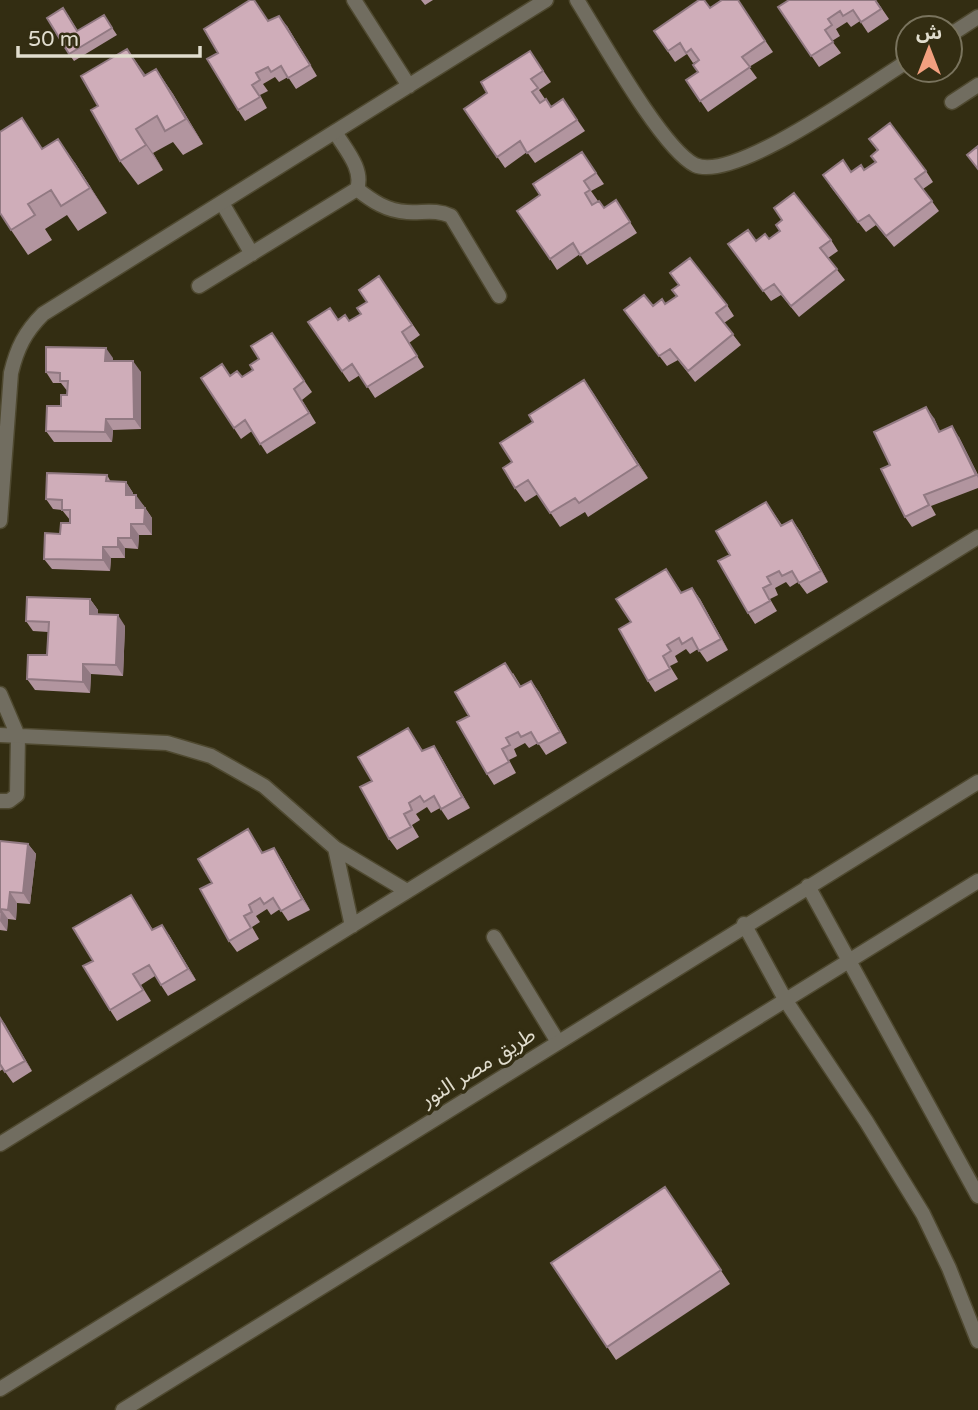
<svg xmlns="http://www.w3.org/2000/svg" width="978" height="1410" font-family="'Varela Round','Noto Sans Arabic',sans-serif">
<rect width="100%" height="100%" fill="#332d12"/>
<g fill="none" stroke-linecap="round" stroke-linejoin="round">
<defs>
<path id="service" d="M952,102L978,85
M357,189C372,201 387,211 407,212C423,213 436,209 451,216L499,296
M222,203L252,254
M199,286L357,189C364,169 345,149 335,132
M0,801H9L17,795L18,736
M494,937L558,1042"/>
<path id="minor" d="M354,0L409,86
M577,0C599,35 662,149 695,165C735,183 870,84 908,61
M950,35L978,17
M0,521L11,373C17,348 25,332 43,314L546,0
M0,694L18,736
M0,735L167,743L211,756L264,786L335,848L407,891
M335,848L352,926
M0,1144L978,537"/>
<path id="tertiary" d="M808,886L978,1196
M744,924L786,1001L866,1121L923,1214L949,1268L978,1341
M0,1389L978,782
M123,1410L978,881"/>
</defs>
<!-- service casing -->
<use href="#service" stroke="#4f4930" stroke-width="17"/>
<!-- minor casing -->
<use href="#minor" stroke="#4f4930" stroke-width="17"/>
<!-- tertiary casing -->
<use href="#tertiary" stroke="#4f4930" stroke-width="17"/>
<!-- service -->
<use href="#service" stroke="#716d60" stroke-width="14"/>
<!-- minor -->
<use href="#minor" stroke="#716d60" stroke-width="14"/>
<!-- tertiary -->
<use href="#tertiary" stroke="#716d60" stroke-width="14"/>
</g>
<!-- wall -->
<path fill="#b2959f" d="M421,0H433L425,5Z
M738,0L773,52L749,67L757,78L708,112L686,80L698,72L699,60L693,63L687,54L675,62L654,31L710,8Z
M876,0L889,19L868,33L860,21L851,27L847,22L836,29L840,36L832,41L841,53L819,67L778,7Z
M68,15L78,31L109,23L117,35L74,61L69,54Z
M268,21L287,26L317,76L296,89L288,77L279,82L275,77L263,84L268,91L260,95L267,108L245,121L238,110Z
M530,51L551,82L539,90L545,99L540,103L551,107L563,99L585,131L535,163L527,152L505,168L464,109L487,93Z
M156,69L173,94L203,144L183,155L173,142L153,153L163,170L138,185L120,161L146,75Z
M869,139L926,171L933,182L923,189L939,211L894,247L876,225L866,232L830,186L864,170L875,162L877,150Z
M43,148L75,163L107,213L78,231L67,215L45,229L52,240L28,255L11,230Z
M582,152L604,184L591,191L598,201L593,205L604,208L616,200L637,233L587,265L580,254L557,270L550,259Z
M769,239L831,240L838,251L828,258L845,280L799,317L781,295L771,301L728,244Z
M379,276L420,335L409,343L424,367L375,398L360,375L349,382L308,322L338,319L350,321L361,314Z
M665,304L727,305L734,316L724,323L741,345L695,382L678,360L667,366L624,310Z
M272,333L312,392L302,400L316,423L267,454L252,431L241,439L201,378L230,376L242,377L253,370Z
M113,358V361L141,372V429L113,430L112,442H54L46,431L67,395L68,392L61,383H53L46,372Z
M584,380L648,478L588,517L585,512L560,527L538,494L525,502L515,488L512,462L533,422Z
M934,418L940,432L959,437L978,475V488L931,506L936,515L912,527L905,517L890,465Z
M107,475L111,482H126L133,493V495L144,506L152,518V535H139L138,549L125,548V558H111L110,571L52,569L44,559L60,534L70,523V520L62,510L53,509L46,499Z
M766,502L782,525L792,520L800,531L828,582L807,594L798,582L790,587L786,582L775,588L778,595L770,599L777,611L755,624L748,613L730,555Z
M666,569L682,593L692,588L700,599L728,650L707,662L698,649L690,654L686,649L675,656L678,662L670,666L678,679L655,692L648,681L631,622Z
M90,599L98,610V615L125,626L123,676L91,674L90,693L35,690L27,679L47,655L48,632L33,631L26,621Z
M513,673L521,686L531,681L539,692L567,743L546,755L538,743L529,748L525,743L514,749L517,756L509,760L516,773L494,785L487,774L469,716Z
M408,728L423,751L434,746L441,757L470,808L448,820L440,808L431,813L427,807L416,814L420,820L412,825L419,837L397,850L389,839L372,781Z
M248,829L263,853L281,859L310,910L288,921L280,909L271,915L267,909L256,916L260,922L252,927L259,939L237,952L229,941L212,883Z
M0,841L28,844L36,854L30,904L17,903L16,920L8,919L7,931L0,930Z
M131,895L153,930L169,935L196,980L168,996L155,976L141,985L151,1001L117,1021L110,1010L93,961Z
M0,1017L32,1071L13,1083L3,1069L0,1071Z
M665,1187L730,1284L616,1360L551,1263Z"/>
<!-- shaded-wall -->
<path fill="#917982" d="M279,16L287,26L317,76L310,65Z
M127,49L145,74L161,101L144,76Z
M156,69L173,94L203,144L186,119Z
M136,129L153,153L163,170L146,145Z
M58,139L75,163L107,213L90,188Z
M106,348L113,358V372L105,361Z
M133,361L141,372V429L134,419Z
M584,380L594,394L648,478L638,465Z
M926,407L934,418L946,443L939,432Z
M106,419L113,430L112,442L105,432Z
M952,426L959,437L978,475V478Z
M126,482L133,493V506L126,495Z
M136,495L144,506L143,518L136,508Z
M145,508L152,518V535L144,524Z
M792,520L800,531L828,582L821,571Z
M131,524L139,535L138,549L131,538Z
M118,538L125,548V558L118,547Z
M103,547L111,558L110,571L103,560Z
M692,588L700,599L728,650L721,639Z
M90,599L98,610V625L90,614Z
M118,615L125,626L123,676L116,665Z
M83,664L91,674L90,693L83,682Z
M531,681L539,692L567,743L560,732Z
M434,746L441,757L470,808L462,797Z
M28,844L36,854L30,904L23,893Z
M274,848L281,859L310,910L302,899Z
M10,892L17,903L16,920L8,910Z
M1,909L8,919L7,931L0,921Z
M162,925L169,935L196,980L188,969Z
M0,1017L5,1024L32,1071L25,1061Z"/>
<!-- building -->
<path fill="#cfadb9" stroke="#917982" stroke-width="2" d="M250,0H254L268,21L279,16L310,65L288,78L281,66L271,72L268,67L256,73L260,80L252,85L260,97L238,110L207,59L218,53L204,29Z
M699,0H704L710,8L722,0H738L765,41L742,57L750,67L700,101L686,80L698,72L693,65L699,60L691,49L686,53L680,43L668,51L654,31Z
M789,0H875L881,9L861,22L853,10L843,16L840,11L828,19L832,25L825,30L833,42L811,56L778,7Z
M63,8L77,31L104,15L112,28L69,54L47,18Z
M127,49L144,76L156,69L186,119L165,131L157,116L136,129L146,145L120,161L91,110L98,106L81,76Z
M530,51L543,71L531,79L538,88L532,92L540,103L546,99L551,107L563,99L577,120L527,153L520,141L497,157L464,109L487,93L481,82Z
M22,118L42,149L58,139L90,188L61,206L51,190L28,204L35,215L11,230L0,213V132Z
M890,123L926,171L915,179L932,201L886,236L869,215L858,222L823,175L843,160L851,172L861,165L864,170L876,162L871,156L878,150L869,139Z
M978,146V169L967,155Z
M582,152L596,173L584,181L590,190L585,193L592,205L599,201L604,208L616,200L630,222L580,255L573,243L550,259L517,211L540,195L533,184Z
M794,193L831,240L820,248L837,269L791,306L774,284L763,291L728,244L748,230L756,241L765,234L769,239L780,231L776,225L782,220L774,208Z
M690,258L727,305L716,313L733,334L688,371L670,349L659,356L624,310L644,295L653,306L662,299L665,304L677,296L672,290L679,285L670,273Z
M379,276L412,325L402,332L417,356L367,387L352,364L342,371L308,322L330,308L338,320L345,315L349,321L361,314L357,308L367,302L359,290Z
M272,333L304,381L294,389L309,413L260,444L245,420L234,428L201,378L222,364L230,376L237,371L242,377L253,370L250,365L259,359L251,346Z
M46,347L106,348L105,361H133L134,419H106L105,432L46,431L47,406H61V395H67L68,381H60V373L46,372Z
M584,380L638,465L579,503L575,498L550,513L528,480L515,488L503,468L512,462L500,443L533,422L529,415Z
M926,407L939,432L952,426L976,475L924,495L929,505L905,517L881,469L890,465L874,432Z
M47,473L107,475L106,481L126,482V495H136V508H145L144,524H131V538H118V547H103V560L44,559L45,533L60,534L61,523H70V510H62V500L46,499Z
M766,502L781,526L792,520L821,571L799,583L792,571L782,576L779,571L767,577L771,584L763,588L770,601L748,613L718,561L730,555L716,531Z
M666,569L681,593L692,588L721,639L699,651L692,638L682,644L679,638L667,645L671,651L663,656L670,669L648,681L619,629L631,622L616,599Z
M27,597L90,599V614L118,615L116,665L83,664V682L27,679L28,655H47L49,622L26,621Z
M505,663L520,687L531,681L560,732L538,744L531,732L521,737L518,732L506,738L510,745L502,749L509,762L487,774L457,722L469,716L455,692Z
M408,728L422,751L434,746L462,797L441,809L434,796L424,802L420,796L409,803L412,810L404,814L411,827L389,839L360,787L372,781L358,757Z
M248,829L262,853L274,848L302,899L281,911L273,898L264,904L260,898L249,905L252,912L244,916L251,928L229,941L200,889L212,883L198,859Z
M0,841L28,844L23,893L10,892L8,910L1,909L0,913Z
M131,895L152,930L162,925L188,969L161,985L149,965L133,974L143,990L110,1010L83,966L93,961L73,928Z
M0,1018L25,1061L5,1072L0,1064Z
M665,1187L721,1270L607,1347L551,1263Z"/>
<g text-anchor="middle" stroke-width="7" stroke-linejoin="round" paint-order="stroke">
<!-- street labels -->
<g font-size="21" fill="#e1ddce" stroke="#332d12">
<text transform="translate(478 1067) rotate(-32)" y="7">طريق مصر النور</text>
</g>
</g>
<!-- north arrow -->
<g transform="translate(929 49)"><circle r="33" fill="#332d12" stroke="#79735d" stroke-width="2"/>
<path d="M0-5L12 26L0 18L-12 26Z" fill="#f2a07f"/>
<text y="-10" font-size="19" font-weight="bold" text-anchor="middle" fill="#e1ddce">ش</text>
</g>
<!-- scale -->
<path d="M18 46v10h182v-10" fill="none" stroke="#e1ddce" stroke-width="3.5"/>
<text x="28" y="46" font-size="21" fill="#e1ddce" stroke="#332d12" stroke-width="5" paint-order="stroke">50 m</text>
</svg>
